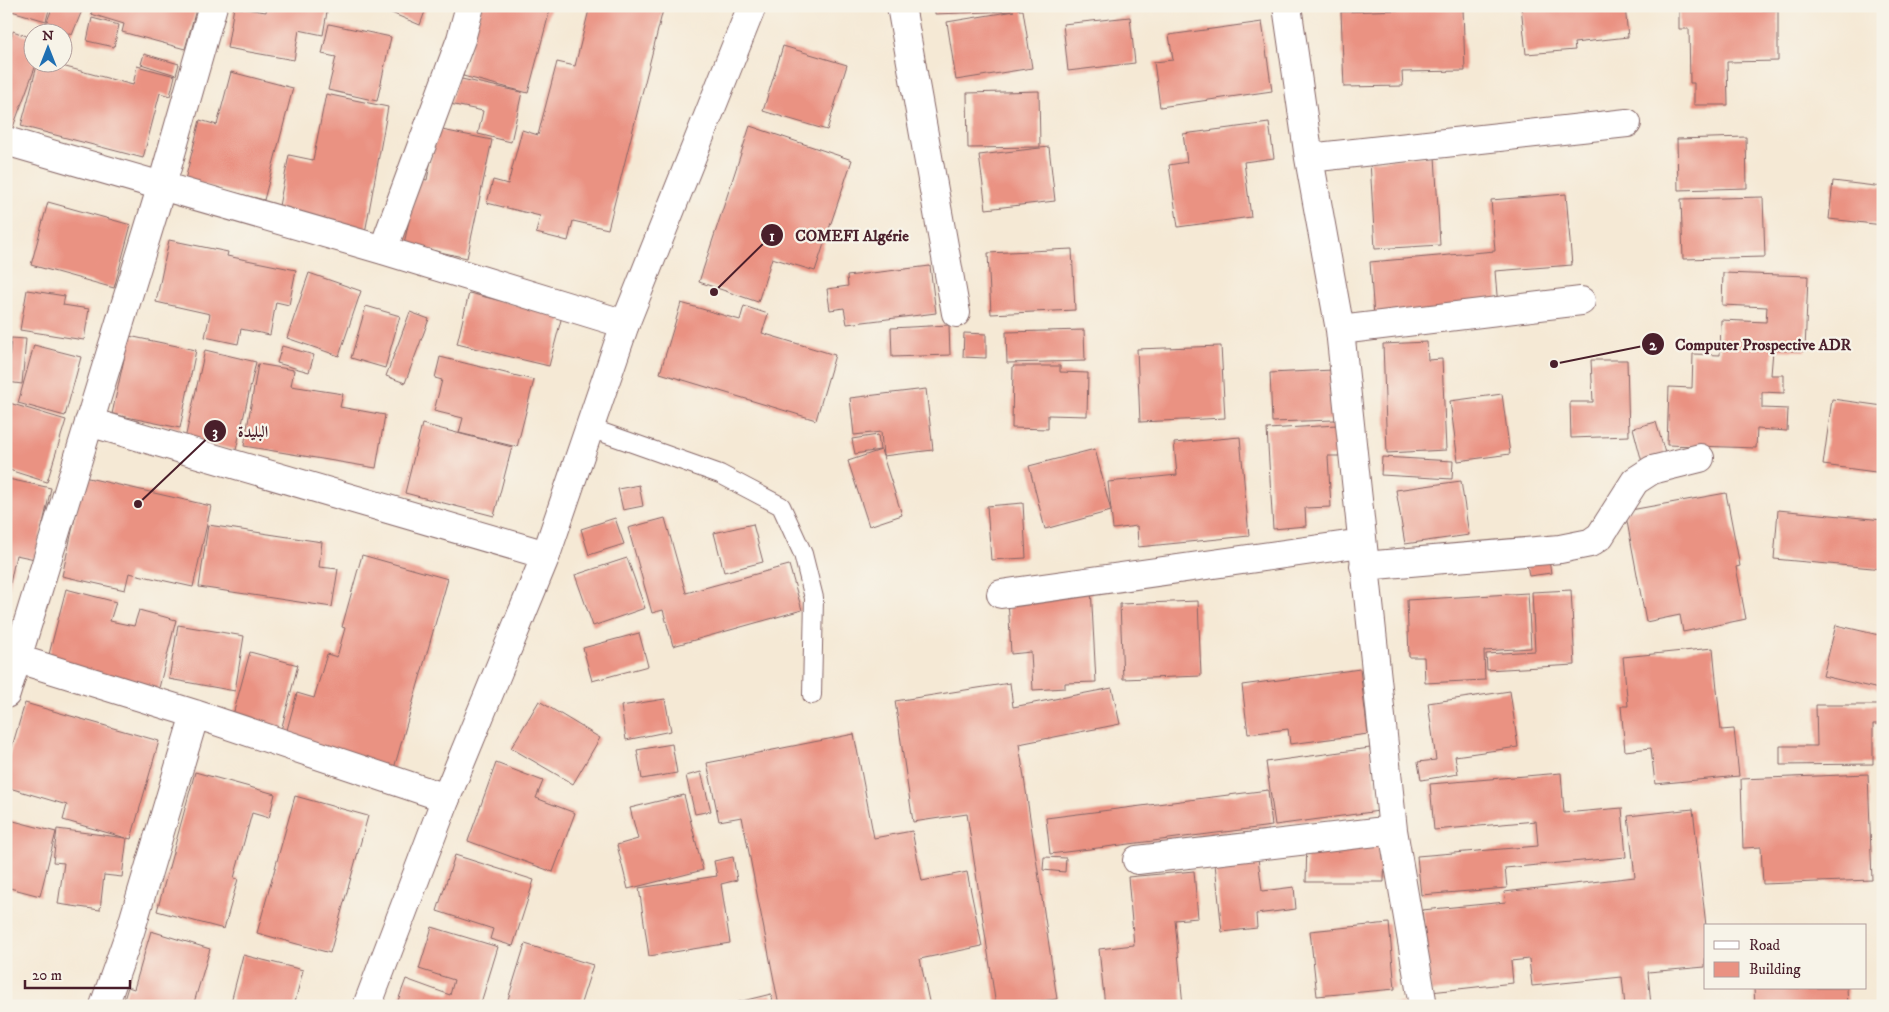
<svg xmlns="http://www.w3.org/2000/svg" width="1889" height="1012" font-family="'IM FELL DW Pica',Amiri,serif">
<rect width="100%" height="100%" fill="#f7f3e8"/>
<filter id="ink" filterUnits="userSpaceOnUse"><feTurbulence type="fractalNoise" baseFrequency=".02" numOctaves="2"/><feDisplacementMap in="SourceGraphic" scale="10" xChannelSelector="R" yChannelSelector="G"/><feConvolveMatrix kernelMatrix="1 2 1 2 8 2 1 2 1" color-interpolation-filters="sRGB"/></filter>
<filter id="wash" filterUnits="userSpaceOnUse"><feTurbulence type="fractalNoise" baseFrequency=".0096" numOctaves="4" result="noise"/><feDisplacementMap in="SourceGraphic" scale="20" xChannelSelector="R" yChannelSelector="G"/><feGaussianBlur stdDeviation="1.12" result="paint"/><feColorMatrix in="noise" values="0 0 0 0 0 0 0 0 0 0 0 0 0 0 0 0 0 1.4 0 .05"/><feComposite in="paint" operator="in"/></filter>
<g filter="url(#wash)">
<rect width="100%" height="100%" fill="#f5e9d5"/>
<g id="blocks">
<!-- building -->
<path fill="#ea9282" d="M9,6H50L46,21L8,10Z
M53,6H78L83,8L72,35L46,24Z
M94,6H197L185,49L122,32L124,24L91,14Z
M267,6H328L323,35L299,30L294,60L227,48L234,7L266,12Z
M375,6H427L420,25Z
M481,6H551L528,93L463,76Z
M590,6H664L608,229L573,221L568,241L536,233L540,216L487,203L493,180L508,184L522,130L538,135L557,62L575,66Z
M935,6H1019V10H1023L1032,68L956,80L947,22L1014,11L935,14Z
M1521,6H1625L1628,37L1574,43L1575,50L1526,54Z
M1679,6H1751V10H1778V61L1727,62L1728,105H1694V83H1690L1689,29H1679Z
M1463,8L1465,71L1402,72L1403,86L1344,87L1341,12Z
M1130,17L1135,63L1068,71L1063,24Z
M92,18L119,25L114,47L87,41Z
M1262,22L1272,91L1160,107L1154,62L1173,60L1169,35Z
M329,24L391,37L377,101L328,90L336,57L322,54Z
M13,31L32,38V62H37L9,138L6,137V51Z
M783,46L847,65L827,130L763,111Z
M144,54L179,64L176,75L141,64Z
M38,62H47L133,85L137,66L175,76L170,96L160,93L143,158L21,126Z
M231,72L293,88L264,200L185,180L200,120L217,125Z
M457,78L522,92L511,142L478,134L483,111L450,104Z
M1039,91L1040,147L968,148L967,93Z
M326,94L388,107L365,233L277,216L289,155L313,160Z
M1269,123L1274,158L1244,162L1251,217L1178,227L1169,165L1187,162L1183,134Z
M750,126L852,160L815,271L772,258L758,302L699,282Z
M437,129L492,140L467,258L404,244L418,178L427,180Z
M1746,137L1747,188L1678,190L1677,139Z
M1049,147L1055,201L986,209L979,155Z
M1435,156L1440,245L1375,249L1370,161Z
M1833,181L1883,187V225L1829,219Z
M1566,194L1572,265L1495,271L1498,307L1374,317L1370,262L1495,251L1491,200Z
M1763,197L1765,257L1683,259L1681,199Z
M48,202L131,225L114,288L31,265Z
M169,240L228,252L227,256L296,270L289,305L276,302L270,335L241,329L238,344L205,337L210,314L156,302Z
M1072,249L1075,310L991,314L988,253Z
M930,266L936,313L847,324L844,308L830,310L827,289L848,286L847,276Z
M309,273L361,291L339,356L287,338Z
M1723,273L1808,276L1805,351L1773,350L1771,375H1784V393L1762,392V408L1788,409L1787,431L1757,429L1756,448L1667,445L1669,387L1692,388L1693,354L1720,355L1721,320L1766,322L1767,307L1722,305Z
M27,290L65,296L63,305L89,309L84,340L20,330Z
M469,293L562,316L549,366L457,344Z
M681,303L740,320L744,306L768,314L762,333L835,355L816,420L660,373Z
M366,306L400,316L385,368L351,358Z
M410,312L429,319L405,383L386,376Z
M949,325L950,355L892,357L891,328Z
M1084,330L1085,361L1007,363L1006,332Z
M964,333L986,334V358L963,357Z
M129,336L196,350L180,428L112,414Z
M11,338L26,339L22,384L7,382Z
M1427,342L1428,360L1442,359L1446,450L1387,453L1383,344Z
M34,345L81,357L65,416L18,403Z
M282,346L314,355L309,372L277,363Z
M1221,346L1225,418L1140,422L1137,349Z
M205,350L256,362L236,450L185,439Z
M440,357L534,380L517,447L459,433L463,418L434,411L442,380L435,378Z
M1591,360H1627L1629,436L1571,438L1570,402H1593Z
M258,364L294,370L291,386L343,394L340,407L385,415L376,468L244,446Z
M1013,366H1060V372L1088,373L1087,416L1048,415V429L1012,428Z
M1333,370L1335,420L1272,422L1270,373Z
M926,389L933,450L883,456L881,432L854,435L850,398Z
M1502,394L1510,454L1458,461L1450,401Z
M1832,399L1883,406V473L1823,465Z
M6,402L66,420L47,482L6,469Z
M1656,422L1667,460L1643,466L1633,428Z
M422,424L512,447L494,516L405,493Z
M1337,425L1339,456H1328L1331,507L1305,508L1306,526L1273,529L1267,429Z
M878,435L880,450L855,454L852,439Z
M1240,437L1249,536L1138,547L1137,526L1113,529L1108,482L1177,475L1174,443Z
M1095,449L1111,511L1045,529L1029,466Z
M881,450L902,515L869,526L848,461Z
M1382,457L1453,461L1452,479L1381,475Z
M84,477L211,506L193,587L129,573L125,590L62,576Z
M8,479L51,488L35,559L16,555L7,598L6,486Z
M1461,481L1469,535L1405,544L1396,490Z
M639,485L643,506L623,510L618,489Z
M1726,493L1740,566L1736,567L1746,619L1683,632L1680,615L1646,622L1625,511Z
M1023,503L1026,558L991,560L987,506Z
M1778,510L1883,520V569L1774,559Z
M615,518L624,544L589,555L581,529Z
M665,518L686,593L789,565L802,610L673,646L663,610L652,613L628,528Z
M753,524L763,562L724,572L714,533Z
M208,525L322,542L319,567L338,569L332,607L199,587Z
M1548,554L1551,573L1529,576L1526,558Z
M362,555L448,579L393,772L284,741L297,693L314,698L327,654L337,657L345,628L342,627Z
M627,558L645,608L593,626L575,575Z
M1091,587L1096,682L1065,683V688L1033,690L1031,652L1011,654L1008,598Z
M66,589L116,602L110,621L134,626L139,610L176,620L158,692L47,662Z
M1571,590L1575,665L1487,670L1486,654L1535,651L1532,592Z
M1528,593L1531,648L1484,651L1485,680L1425,683L1424,657H1409L1407,600Z
M1198,601L1201,676L1123,679L1120,604Z
M178,625L244,636L235,691L169,679Z
M1836,625L1883,636V690L1823,676Z
M639,633L648,666L592,681L583,648Z
M1713,648L1721,730L1734,729L1739,776L1655,784L1651,748L1625,751L1621,706H1628L1623,657Z
M250,652L298,665L279,738L230,726Z
M1360,669L1368,734L1290,744L1288,729L1248,734L1242,685Z
M1010,683L1013,707L1112,688L1120,724L1019,744L1057,999L996,1006L967,814L913,822L895,701Z
M1510,691L1518,747L1455,756L1458,774L1421,780L1418,762L1436,760L1428,703Z
M665,699L671,731L626,740L621,706Z
M539,701L600,738L573,784L511,748Z
M25,703L159,741L131,839L127,838L122,877L104,875L100,910L58,904L64,863L53,862L57,829L126,838L63,820L67,805L6,787V767Z
M1816,705H1883V724H1873V764L1780,765V746H1817Z
M854,734L874,838L912,831L922,881L967,872L982,946L920,959L930,1006H779L742,817L719,821L707,763Z
M672,744L677,773L642,779L637,750Z
M1370,748L1379,811L1275,825L1266,762Z
M496,763L543,781L536,798L575,813L553,872L468,841Z
M195,772L275,794L269,818L252,813L234,878L238,879L224,929L157,911Z
M701,772L711,811L695,814L686,776Z
M1561,773L1564,813L1622,808L1626,857L1505,868L1507,888L1421,895L1417,856L1538,846L1536,821L1434,830L1430,784Z
M1868,774L1872,880L1763,884L1761,847L1743,848L1741,779Z
M1268,790L1272,826L1050,854L1046,818Z
M684,795L703,870L628,889L617,845L638,839L630,808Z
M295,796L368,816L330,953L257,933Z
M1693,809L1706,926L1705,967L1648,972L1651,1006H1625L1622,977L1532,986L1529,959L1511,961L1513,983L1431,992L1422,910L1506,902L1504,892L1635,877L1628,816Z
M6,819L56,832L40,896L6,887Z
M1307,839L1385,841L1384,882H1306Z
M1214,854L1258,858L1262,891L1294,887L1296,909L1256,914L1257,928L1222,932Z
M455,855L534,880L513,946L490,939L493,929L437,911Z
M733,857L737,880L721,884L730,943L649,956L639,888L717,876L714,861Z
M1044,857L1066,858L1065,872L1043,870Z
M1194,871L1198,918L1175,920L1183,1006H1105L1099,949L1134,945L1128,877Z
M1389,923L1395,989L1317,996L1310,931Z
M432,927L498,947L480,1006L468,1002L466,1006H396L406,979L450,995L454,980L419,969Z
M151,931L210,949L193,1006H122L128,987L134,989Z
M525,944L593,965L580,1006H506Z
M243,955L303,970L294,1006H230Z
M1754,988H1847L1848,1006H1755Z
M771,994L774,1006H726V1005Z
M1403,1003V1006H1386V1004Z"/>
</g>
</g>
<g filter="url(#ink)">
<use href="#blocks" fill-opacity="0" stroke="#866666" stroke-width="1"/>
<g fill="none" stroke-linecap="round" stroke-linejoin="round">
<defs>
<path id="lane" d="M590,428L720,474L781,506L803,554L814,598L812,695"/>
<path id="street" d="M901,6L956,313
M1287,6L1309,158L1340,330L1393,830L1423,1006
M6,141L383,250L625,324
M1309,158L1627,123
M383,250L461,39L470,6
M1340,330L1581,301
M89,422L546,555
M1364,566L1560,549L1590,543L1600,536L1635,481L1652,470L1700,458
M1001,594L1362,543
M18,659L195,714L446,798
M6,694L162,185L213,6
M1137,860L1393,830
M104,1006L130,932L195,714"/>
<path id="secondary" d="M367,1006L446,798L546,555L625,324L752,6"/>
</defs>
<!-- lane casing -->
<use href="#lane" stroke="#866666" stroke-width="20"/>
<!-- street casing -->
<use href="#street" stroke="#866666" stroke-width="30"/>
<!-- secondary casing -->
<use href="#secondary" stroke="#866666" stroke-width="30"/>
<!-- lane -->
<use href="#lane" stroke="#fff" stroke-width="18"/>
<!-- street -->
<use href="#street" stroke="#fff" stroke-width="28"/>
<!-- secondary -->
<use href="#secondary" stroke="#fff" stroke-width="28"/>
</g>
</g>
<!-- callouts -->
<path fill="none" stroke="#4a1f2b" stroke-width="2" d="M714 292L772 235M1554 364L1653 344M138 504L215 431"/>
<g fill="#4a1f2b" stroke="#f7f3e8" stroke-width="2">
<circle cx="714" cy="292" r="5"/>
<circle cx="1554" cy="364" r="5"/>
<circle cx="138" cy="504" r="5"/>
<circle cx="772" cy="235" r="12"/>
<circle cx="1653" cy="344" r="12"/>
<circle cx="215" cy="431" r="12"/>
</g>
<g font-size="15" text-anchor="middle" font-weight="bold" fill="#fff">
<text x="772" y="241">1</text>
<text x="1653" y="350">2</text>
<text x="215" y="437">3</text>
</g>
<g font-size="16" text-anchor="middle" font-weight="bold" fill="#4a1f2b" stroke="#f7f3e8" stroke-width="4.5" stroke-linejoin="round" paint-order="stroke">
<text x="852" y="241">COMEFI Algérie</text>
<text x="1763" y="350">Computer Prospective ADR</text>
<text x="253" y="437">البليدة</text>
</g>
<!-- margin -->
<rect width="1889" height="1012" fill="none" stroke="#f7f3e8" stroke-width="25"/>
<!-- legend -->
<rect x="1704" y="924" width="162" height="65" fill="#f7f3e8" stroke="#b29e9c"/>
<rect x="1714" y="941" width="25" height="8" fill="#ffffff" stroke="#b29e9c"/>
<text x="1749" y="950" font-size="15" fill="#4a1f2b">Road</text>
<rect x="1714" y="962" width="25" height="15" fill="#ea9282" stroke="#b29e9c"/>
<text x="1749" y="974" font-size="15" fill="#4a1f2b">Building</text>
<!-- north arrow -->
<g transform="translate(48 48)"><circle r="24" fill="#f7f3e8" stroke="#b29e9c"/>
<path d="M0-4L9 19L0 12L-9 19Z" fill="#1f6fb2"/>
<text y="-8" font-size="14" font-weight="bold" text-anchor="middle" fill="#4a1f2b">N</text>
</g>
<!-- scale -->
<path d="M25 980v8h105v-8" fill="none" stroke="#4a1f2b" stroke-width="2.5"/>
<text x="32" y="980" font-size="15" fill="#4a1f2b" stroke="#f7f3e8" stroke-width="4" paint-order="stroke">20 m</text>
</svg>
